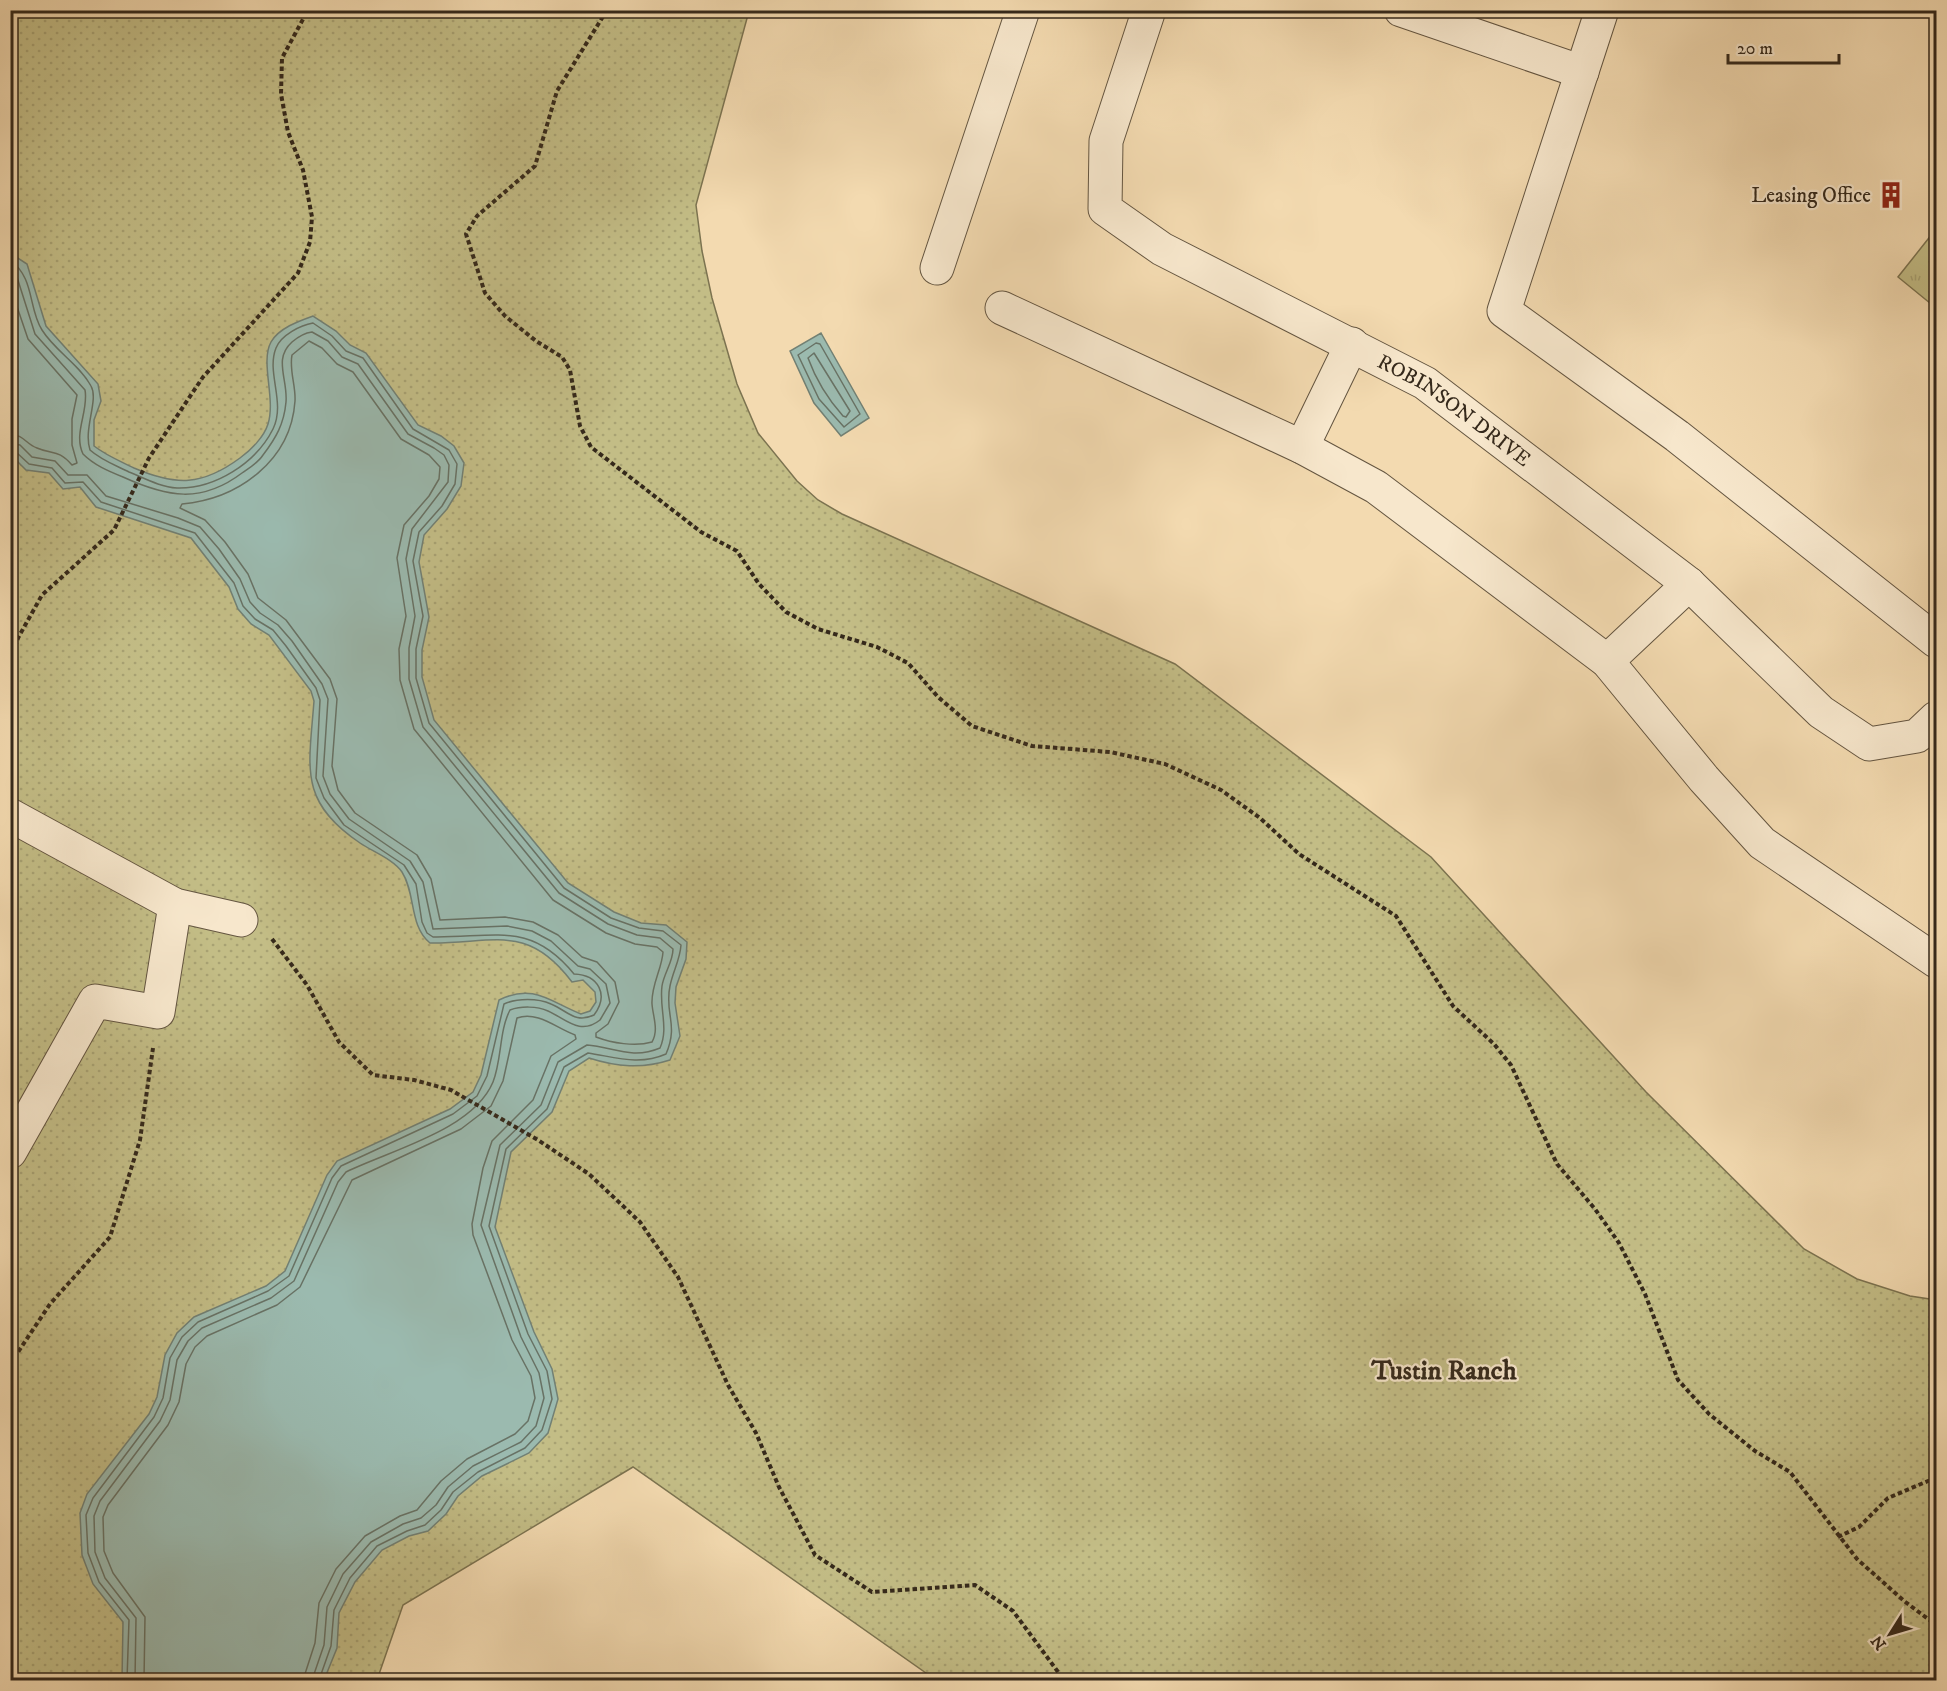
<svg xmlns="http://www.w3.org/2000/svg" width="1947" height="1691" font-family="'IM FELL DW Pica',serif">
<defs>
<pattern id="grass-dots" width="8" height="8" patternUnits="userSpaceOnUse" patternTransform="scale(1.5)"><rect width="8" height="8" fill="#c3bd86"/><path d="M2 2h.1M6 6h.1" fill="none" stroke="#a8a273" stroke-width="1.8" stroke-linecap="round"/></pattern>
<pattern id="park-tufts" width="24" height="20" patternUnits="userSpaceOnUse" patternTransform="scale(1.5)"><rect width="24" height="20" fill="#c3bd86"/><path d="M3 7l-1-3M5 7V3M7 7l1-3M15 17l-1-3M17 17v-4M19 17l1-3" fill="none" stroke="#a8a273"/></pattern>
</defs>
<rect width="100%" height="100%" fill="#f3dab0"/>
<filter id="stains"><feTurbulence type="fractalNoise" baseFrequency=".00333" numOctaves="4"/><feColorMatrix values="0 0 0 0 .2 0 0 0 0 .09 0 0 0 0 .02 0 0 0 .5 -.17"/></filter>
<radialGradient id="worn" r=".72"><stop offset=".6" stop-color="#630" stop-opacity="0"/><stop offset="1" stop-color="#630" stop-opacity=".3"/></radialGradient>
<!-- grass -->
<path fill="url(#grass-dots)" stroke="#7c7350" stroke-width="1.5" d="M11,11H749L696,205L702,251L712,298L737,384L758,433L797,481L818,500L842,514L1175,664L1431,857L1646,1092L1804,1249L1857,1279L1910,1296L1936,1300V1680H936L633,1467L403,1605L377,1680H11Z"/>
<!-- park -->
<path fill="url(#park-tufts)" stroke="#7c7350" stroke-width="1.5" d="M1936,229V308L1898,277Z"/>
<!-- water -->
<path fill="#9bbaaf" stroke="#728074" stroke-width="1.5" d="M10,253L27,264L46,326L98,384L101,401L94,420V446C107,456 120,461 134,468C176,486 202,486 240,458C251,450 264,437 268,424C276,399 260,362 271,342C279,328 299,321 313,316L336,331L350,345L366,353L418,425L441,436L454,446L464,463L461,486L447,509L424,535L419,562L429,617L422,650V677L434,720L568,883L614,912L641,923L666,925L687,942L686,959L676,987L675,1003L680,1036L670,1060C642,1069 617,1067 589,1058L569,1071L552,1112L511,1152L495,1227L534,1332L552,1369L558,1399L548,1433L529,1453L482,1476L458,1496L446,1514L428,1531L409,1536L382,1550L355,1582L339,1613L337,1648L324,1680H122L123,1622L93,1584L82,1555L80,1513L87,1494L149,1414L157,1397L165,1355L177,1333L194,1317L266,1286L285,1271L327,1175L337,1161L450,1109L473,1092L481,1075L499,1000C534,983 550,1002 581,1014L590,1011L596,1002L595,992L583,980L572,982C527,922 493,944 430,943C409,926 416,894 402,872C393,859 373,852 360,843C298,801 309,768 314,701L311,691L269,635L251,624L238,609L229,587L191,538L96,507L80,487L63,489L49,473L26,470L11,455Z
M821,333L869,418L841,436L814,403L790,351Z"/>
<g fill="none" stroke-linecap="round" stroke-linejoin="round">
<!-- shore -->
<path stroke="#687265" stroke-width="1.5" d="M10,260C35,278 28,308 42,330C55,351 80,365 91,386C99,400 83,429 90,450C101,460 115,465 129,472C144,478 160,487 177,488C215,489 256,463 273,429C286,402 266,373 276,348C281,335 301,325 313,323L332,336L346,351L363,358L413,429L449,450L457,464L455,484L442,506L419,532L413,561L423,616L416,649V678L429,723L564,888L611,918L639,928L663,931L681,945C680,960 673,971 670,986C664,1013 679,1024 666,1054C639,1066 615,1057 588,1053L564,1067L547,1109L506,1149L489,1226L528,1334L547,1371L552,1399L542,1430L525,1448L478,1472L453,1492L441,1510L425,1525L407,1531L377,1546L350,1578L334,1610L331,1646L319,1680
M10,269L16,274L35,334L85,390C89,411 73,433 83,454C94,465 108,471 123,477C167,497 201,504 242,473C249,468 258,463 263,455C276,438 284,424 286,402C288,379 273,359 292,342C299,336 304,333 312,332L328,341L342,357L358,364L408,434L434,448L444,455L449,465L448,482L412,529L406,559L415,616L409,648V679L423,727L559,893L608,924L637,935L660,938L673,949C673,962 664,973 662,986C659,1008 669,1028 660,1048C632,1060 613,1047 587,1045L558,1062L541,1105L500,1145L481,1225L521,1337L539,1373L544,1398L536,1426L521,1442L473,1466L448,1487L436,1505L421,1518L403,1524L371,1542L343,1574L327,1607L324,1645L312,1680
M10,286L28,339L77,395L72,419V445L77,463L72,465C58,449 53,455 37,448C26,444 24,435 10,434
M309,341L322,348L337,364L353,372L401,439L429,455L440,467L439,479L429,496L404,525L397,558L406,616L399,649L400,680L414,729L553,900L606,933L635,944L657,947L663,952C662,969 651,985 652,1004C653,1017 659,1030 652,1042C635,1047 612,1043 596,1037V1033L608,1024L619,1002L615,982L597,962L582,957L558,935L533,922L505,917L440,920L431,879L417,855L355,813L338,790L332,766L337,699L330,679L286,620L258,598L248,574L225,542L205,520L180,508L182,504C238,499 291,461 295,401C296,386 289,370 292,355Z
M816,343L820,344L860,414L844,427L819,399L798,355Z
M814,353L850,411L846,417L843,416C827,398 816,380 808,358Z
M10,443L20,445L32,457L55,461L68,475H87L106,496L178,518L200,527L219,549L240,579L250,602L260,613L278,625L292,641L322,684L328,699L323,776L330,794L349,819L410,861L423,882L433,929L507,926L532,931L551,941L578,966L590,969L606,984L610,1003L600,1020C580,1036 566,1019 548,1011C537,1006 521,1006 510,1010C499,1031 502,1059 493,1082C473,1130 391,1150 346,1172L338,1182L294,1281L271,1298L202,1328L188,1341L177,1360L170,1400L160,1421L100,1501L94,1516L95,1552L105,1578L136,1618L135,1680
M10,451L16,452L29,464L52,468L65,483L83,482L101,502L195,533L234,583L243,606L255,619L273,630L286,646L316,688L320,700L316,778L324,798L344,825L404,865L416,884L422,922L427,933L433,937C494,938 530,920 574,974C599,975 609,995 594,1015C575,1024 568,1011 551,1004C538,998 517,998 504,1004L487,1076L477,1096L453,1114L341,1166L332,1178L289,1276L268,1291L198,1322L182,1337L170,1358L163,1398L154,1417L93,1498L86,1515L88,1553L99,1582L129,1620L127,1680
M144,1680L145,1617L113,1573L104,1551L103,1517L108,1505L168,1425L179,1402L186,1364L195,1347L207,1336L277,1305L300,1287L352,1180L461,1129L491,1106L503,1081L517,1018C538,1011 556,1028 575,1035L576,1039L551,1056L533,1100L492,1141L483,1168L472,1224L473,1235L512,1340L531,1376L535,1398L528,1421L515,1434L467,1459L441,1481L417,1510L400,1516L365,1536L336,1569L319,1603L315,1643L303,1680"/>
<defs>
<g id="minor">
<path id="s1" d="M1149,10L1106,141L1105,209L1162,249L1425,383L1689,584L1821,712L1869,744L1917,736L1936,718"/>
<path d="M1401,10L1582,72"/>
<path d="M1602,10L1504,311L1677,436L1936,641"/>
<path d="M937,268L1023,10"/>
<path d="M1002,308L1302,447L1376,487L1607,661L1704,779L1762,843L1936,961"/>
<path d="M1302,447L1352,344"/>
<path d="M1607,661L1689,584"/>
<path d="M10,815L175,905L241,920"/>
<path d="M10,1152L95,1001L158,1012L175,905"/>
</g>
</defs>
<!-- minor casing -->
<use href="#minor" stroke="#645540" stroke-width="35"/>
<!-- path -->
<path stroke="#35291b" stroke-width="4" stroke-dasharray="4.5 3" stroke-linecap="butt" d="M607,10L557,91L535,166L477,216L466,234L485,293L505,316L536,341L562,357L570,370L580,426L591,447L701,532L737,551L759,584L786,612L818,629L877,647L908,663L938,697L972,726L1032,746L1110,752L1165,764L1221,790L1260,818L1299,854L1396,916L1453,1006L1494,1044L1511,1065L1557,1164L1595,1209L1619,1243L1645,1294L1678,1380L1709,1414L1755,1451L1790,1472L1857,1559L1904,1601L1936,1625
M10,661L18,638L42,595L114,530L149,458L203,377L298,273L310,242L312,217L303,170L288,132L281,94L282,58L308,10
M272,939L307,985L339,1042L373,1075L414,1080L451,1090L538,1140L589,1174L640,1222L678,1277L728,1385L756,1433L779,1487L815,1555L872,1592L975,1585L1013,1611L1064,1680
M10,1364L50,1304L110,1237L140,1140L153,1048
M1838,1537L1859,1527L1888,1498L1928,1481L1936,1480"/>
<!-- minor -->
<use href="#minor" stroke="#f7e7cc" stroke-width="33"/>
</g>
<!-- icons -->
<defs>
<symbol id="building-bare" viewBox="-9 -9 18 18"><path d="M-4-6H4V6H1V3H-1V6H-4ZM-2.5-4.3h1.7v1.8h-1.7ZM.8-4.3h1.7v1.8H.8ZM-2.5-1h1.7V.8h-1.7ZM.8-1h1.7V.8H.8Z" fill="#8f2418" stroke="#f7e7cc" stroke-width="2.5" paint-order="stroke"/></symbol>
</defs>
<g fill-rule="evenodd">
<use href="#building-bare" x="1872" y="176" width="38" height="38"/>
</g>
<g text-anchor="middle" stroke-width="4.5" stroke-linejoin="round" paint-order="stroke">
<!-- poi labels -->
<g font-size="21" fill="#35291b" stroke="#f7e7cc" text-anchor="end">
<text x="1871" y="202">Leasing Office</text>
</g>
<!-- street labels -->
<g font-size="21" fill="#35291b" stroke="#f7e7cc">
<text dy="7" stroke="none"><textPath href="#s1" startOffset="610">ROBINSON DRIVE</textPath></text>
</g>
<!-- district labels -->
<g font-size="27" font-weight="bold" fill="#35291b" stroke="#f7e7cc">
<text x="1444" y="1379">Tustin Ranch</text>
</g>
</g>
<!-- margin -->
<rect width="1947" height="1691" fill="none" stroke="#f3dab0" stroke-width="36"/>
<rect x="12" y="12" width="1923" height="1667" fill="none" stroke="#35291b" stroke-width="3"/>
<rect x="18" y="18" width="1911" height="1655" fill="none" stroke="#35291b" stroke-width="1.5"/>
<!-- north arrow -->
<g transform="translate(1890 1634) rotate(233)" stroke="#f7e7cc" stroke-width="4.5" paint-order="stroke">
<path d="M0-4.5L10 22L0 15L-10 22Z" fill="#35291b"/>
<text y="-9" font-size="16" font-weight="bold" text-anchor="middle" fill="#35291b">N</text>
</g>
<!-- scale -->
<path d="M1728 54v9h111v-9" fill="none" stroke="#35291b" stroke-width="3"/>
<text x="1737" y="54" font-size="18" fill="#35291b" stroke="#f7e7cc" stroke-width="4.5" paint-order="stroke">20 m</text>
<rect width="100%" height="100%" filter="url(#stains)"/>
<rect width="100%" height="100%" fill="url(#worn)"/>
</svg>
